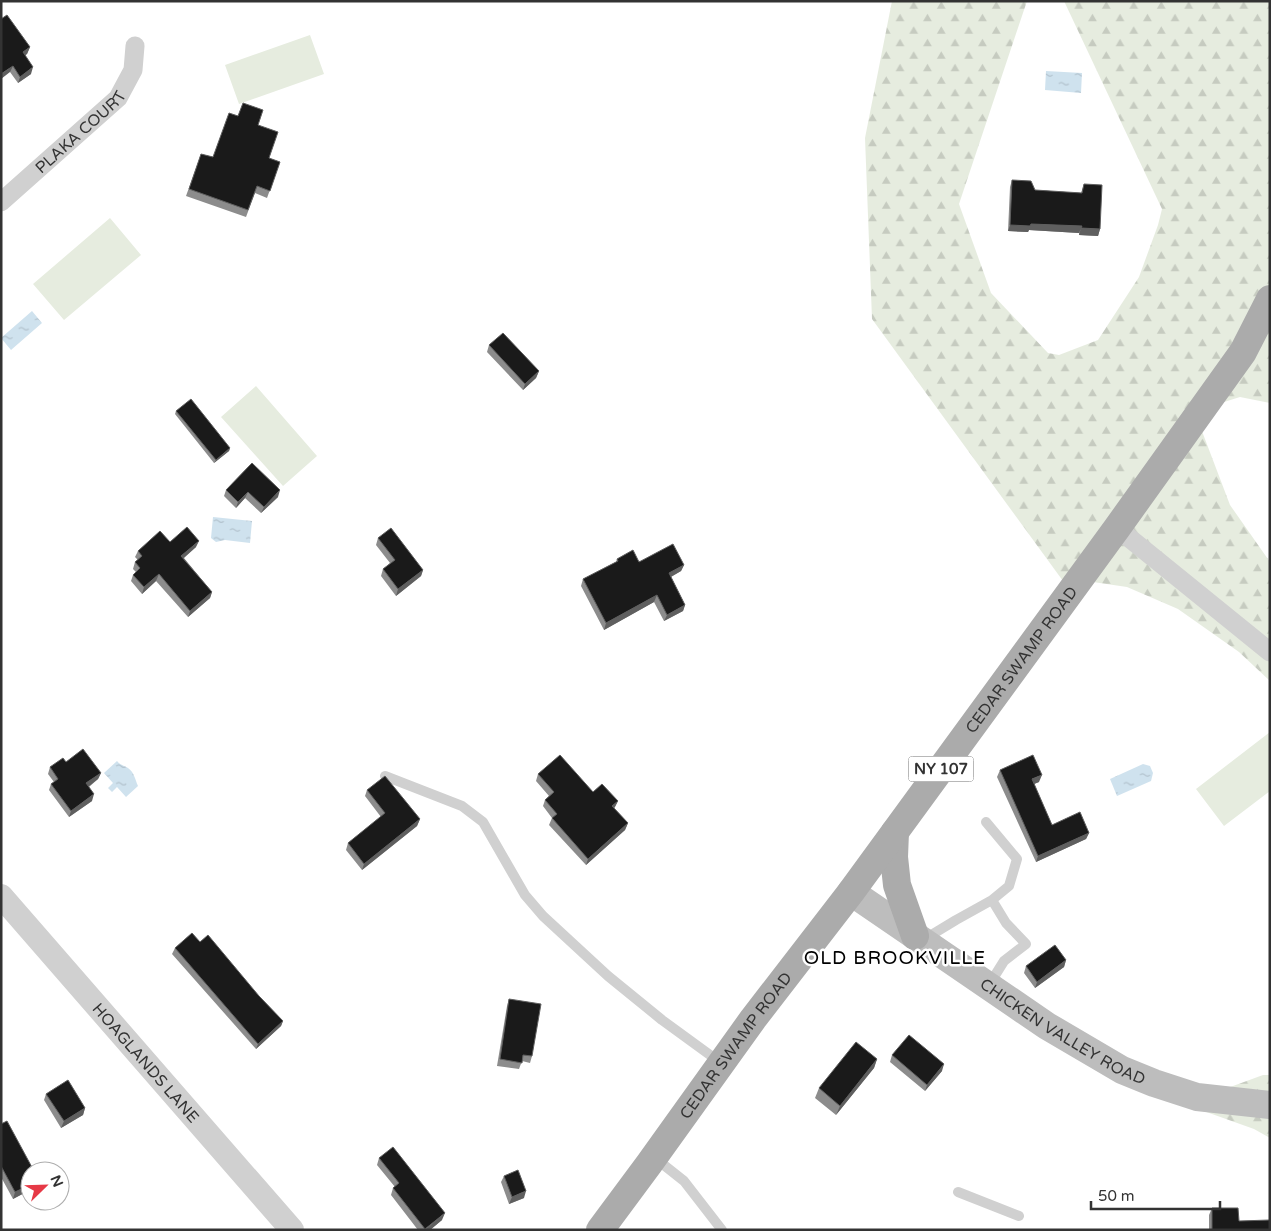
<svg xmlns="http://www.w3.org/2000/svg" width="1271" height="1231" font-family="'Varela Round',sans-serif">
<defs>
<pattern id="forest-firs" width="22" height="20" patternUnits="userSpaceOnUse" patternTransform="scale(1.25)"><rect width="22" height="20" fill="#e6ecdf"/><path d="M5 1l3.5 6h-7zM16 11l3.5 6h-7z" fill="#c6cbc0"/></pattern>
<pattern id="water-ripples" width="26" height="14" patternUnits="userSpaceOnUse" patternTransform="scale(1.25)"><rect width="26" height="14" fill="#cfe2ee"/><path d="M2 4q2-2 4 0t4 0M15 11q2-2 4 0t4 0" fill="none" stroke="#b2c2cd"/></pattern>
</defs>
<rect width="100%" height="100%" fill="#fff"/>
<!-- grass -->
<path fill="#e6ecdf" d="M310,35L324,74L239,104L225,65Z
M110,218L141,255L64,320L33,284Z
M256,386L317,456L283,486L221,417Z
M1270,732V791L1224,826L1196,789Z"/>
<!-- forest -->
<path fill="url(#forest-firs)" d="M892,1H1027L959,204L991,293L1048,353L1059,355L1098,340L1139,277L1158,225L1162,209L1064,1H1270V299L1071,592L872,319L865,138Z
M1270,309V403L1240,397L1205,408L1200,426L1230,505L1270,562V681L1239,652L1178,609L1127,587L1093,582Z
M1263,1075H1270V1138L1254,1129L1184,1104Z"/>
<!-- water -->
<path fill="url(#water-ripples)" d="M1046,71L1082,73L1081,93L1045,90Z
M32,311L42,323L11,350L1,338Z
M213,517L252,521L250,543L225,540L216,542L211,538Z
M117,761C120,765 123,765 128,768C134,772 135,779 138,786L126,797L117,787L112,792L108,788L113,783L104,773Z
M1143,764L1150,766L1153,773L1151,781L1117,796L1110,779Z"/>
<g fill="none" stroke-linecap="round" stroke-linejoin="round">
<!-- service -->
<path stroke="#d0d0d0" stroke-width="10" d="M385,776L462,806L483,822L525,895L543,916L608,976L662,1020L721,1063
M923,940L956,920L992,900L1009,886L1017,859L986,822
M989,985L1004,961L1026,944L1006,923L992,900
M655,1158L684,1181L722,1230
M958,1192L1019,1216"/>
<!-- minor -->
<g stroke="#d0d0d0" stroke-width="19">
<path id="s1" d="M1,202L118,98L133,70L135,46"/>
<path d="M1117,528L1270,652"/>
</g>
<!-- tertiary -->
<path stroke="#d0d0d0" stroke-width="24" id="s2" d="M1,896L292,1230"/>
<!-- secondary -->
<path stroke="#bdbdbd" stroke-width="28" id="s3" d="M851,892L1047,1026L1122,1070L1154,1083L1197,1097L1270,1105"/>
<!-- primary -->
<g stroke="#ababab" stroke-width="28">
<path d="M895,832L894,857L897,885L915,936"/>
<path id="s4" d="M600,1230L649,1164L753,1019L851,892L1117,528L1243,352L1270,299"/>
</g>
</g>
<!-- wall -->
<path fill="#8c8c8c" d="M1,19L30,47L27,54L25,55L31,74L18,83L10,72Z
M258,125L269,158L280,162L267,198L255,193L246,217L186,196L201,154L213,157Z
M1012,180L1035,190L1081,193L1084,184L1100,229L1098,236L1079,235V233L1029,230L1028,232L1008,231L1010,187Z
M489,345L539,371L536,378L523,390L487,352Z
M176,411L230,448L229,451L214,463L175,414Z
M252,463L278,497L261,513L245,498L236,508L224,496L226,490Z
M378,538L423,570L421,576L396,596L381,576L383,569L390,563L376,545Z
M170,542L196,547L184,558L212,592L210,598L188,617L156,581L142,594L131,581L133,575L136,572L133,569L135,562L138,560L135,557L138,551Z
M617,559L684,565L681,571L671,577L685,605L683,611L664,621L654,602L604,630L581,586L583,579L616,562Z
M66,762L101,773L98,779L89,787L92,801L69,817L49,790L51,784L54,782L48,774L50,767Z
M1000,770L1039,782L1034,784L1052,825L1089,833L1086,839L1036,862L997,777Z
M538,774L618,801L614,808L628,823L625,830L586,865L549,825L552,818L543,806L545,800L549,796L536,781Z
M367,790L420,819L417,826L362,870L346,850L348,843L381,817L365,796Z
M200,942L259,996L283,1021L281,1026L256,1049L172,954L175,948Z
M1066,960L1064,967L1035,988L1024,973L1026,966Z
M509,999L532,1056L530,1063L522,1061L519,1069L497,1066L507,1006Z
M892,1055L942,1071L925,1091L890,1062Z
M877,1059L874,1068L836,1115L815,1098L819,1088Z
M46,1094L85,1108L83,1115L61,1128L44,1100Z
M1,1124L30,1171V1190L13,1199L1,1177Z
M379,1158L442,1220L430,1230H418L391,1195L393,1188L395,1187L377,1165Z
M504,1176L524,1198L509,1204L501,1182Z
M1212,1208L1239,1221L1270,1230H1209V1215Z"/>
<!-- shaded-wall -->
<path fill="#5f5f5f" d="M30,47L27,54L20,59L23,52Z
M13,66L10,72L1,79V74Z
M33,67L31,74L18,83L20,77Z
M1031,224L1082,226L1079,233L1029,230L1028,232L1008,231L1010,225Z
M1081,228L1100,229L1098,236L1079,235Z
M539,371L536,378L523,390L525,384Z
M230,448L229,451L214,463L216,460Z
M280,490L278,497L261,513L264,507Z
M248,492L245,498L236,508L238,502Z
M199,541L196,547L179,562L181,556Z
M684,565L681,571L667,579L669,573Z
M423,570L421,576L396,596L398,589Z
M159,574L156,581L142,594L144,587Z
M212,592L210,598L188,617L190,611Z
M657,595L654,602L604,630L606,623Z
M685,605L683,611L664,621L667,615Z
M101,773L98,779L84,790L86,783Z
M1042,775L1039,782L1029,786L1032,779Z
M94,794L92,801L69,817L71,811Z
M618,801L615,807L610,813L612,806Z
M420,819L417,826L362,870L364,864Z
M628,823L625,830L586,865L588,859Z
M1089,833L1086,839L1036,862L1038,856Z
M1066,960L1064,967L1035,988L1037,982Z
M283,1021L281,1026L256,1049L258,1044Z
M877,1059L874,1068L836,1115L840,1106Z
M944,1064L942,1071L925,1091L927,1085Z
M85,1108L83,1115L61,1128L64,1121Z
M30,1185V1190L13,1199L15,1192Z
M526,1191L524,1198L509,1204L512,1197Z
M445,1213L442,1220L430,1230H425Z"/>
<!-- building -->
<path fill="#1a1a1a" stroke="#5f5f5f" d="M7,15L30,47L23,52L33,67L20,77L13,66L1,74V19Z
M243,103L263,110L258,125L278,132L269,158L280,162L270,191L257,186L248,210L189,189L201,154L213,157L229,113L238,116Z
M1012,180L1031,181L1035,190L1082,193L1084,184L1102,185L1100,229L1081,228L1082,226L1031,224L1030,226L1010,225Z
M503,333L539,371L525,384L489,345Z
M191,399L230,448L216,460L176,411Z
M252,463L280,490L264,507L248,492L238,502L226,490Z
M187,527L199,541L181,556L212,592L190,611L159,574L144,587L133,575L140,568L135,562L142,556L138,551L160,531L170,542Z
M391,528L423,570L398,589L383,569L395,560L378,538Z
M673,544L684,565L669,573L685,605L667,615L657,595L606,623L583,579L618,561L617,559L633,550L639,562Z
M83,749L101,773L86,783L94,794L71,811L51,784L58,779L50,767L63,758L66,762Z
M560,755L593,792L602,784L618,801L612,806L628,823L588,859L552,818L557,814L545,800L554,792L538,774Z
M1033,755L1042,775L1032,779L1052,825L1080,812L1089,833L1038,856L1000,770Z
M385,776L420,819L364,864L348,843L385,813L367,790Z
M192,933L200,942L208,935L259,996L283,1021L258,1044L175,948Z
M1055,945L1066,960L1037,982L1026,966Z
M509,999L541,1004L532,1056L523,1055L522,1063L500,1059Z
M909,1035L944,1064L927,1085L892,1055Z
M856,1042L877,1059L840,1106L819,1088Z
M68,1080L85,1108L64,1121L46,1094Z
M7,1121L34,1171H30V1185L15,1192L1,1166V1124Z
M393,1147L445,1213L425,1229L393,1188L399,1183L379,1158Z
M518,1170L526,1191L512,1197L504,1176Z
M1212,1208H1238L1239,1221L1270,1220V1230H1212Z"/>
<g text-anchor="middle" stroke-width="5" stroke-linejoin="round" paint-order="stroke">
<!-- shield labels -->
<rect fill="#fff" stroke="#707070" stroke-width="1" x="908.5" y="756.5" width="65" height="25" rx="4"/>
<g font-size="15" font-weight="bold" fill="#333">
<text x="941" y="774">NY 107</text>
</g>
<!-- street labels -->
<g font-size="16" fill="#333" stroke="#fff">
<text dy="6" stroke="none"><textPath href="#s1" startOffset="106">PLAKA COURT</textPath></text>
<text dy="6" stroke="none"><textPath href="#s4" startOffset="709">CEDAR SWAMP ROAD</textPath></text>
<text dy="6" stroke="none"><textPath href="#s3" startOffset="254">CHICKEN VALLEY ROAD</textPath></text>
<text dy="6" stroke="none"><textPath href="#s4" startOffset="229">CEDAR SWAMP ROAD</textPath></text>
<text dy="6" stroke="none"><textPath href="#s2" startOffset="221">HOAGLANDS LANE</textPath></text>
</g>
<!-- quarter labels -->
<g font-size="19" letter-spacing="1" fill="#000" stroke="#fff">
<text x="895" y="964">OLD BROOKVILLE</text>
</g>
</g>
<!-- border -->
<rect width="1271" height="1231" fill="none" stroke="#333333" stroke-width="5"/>
<!-- north arrow -->
<g transform="translate(45 1186) rotate(67)"><circle r="24" fill="#ffffff" stroke="#adadad"/>
<path d="M0-4L9 19L0 12L-9 19Z" fill="#e63946"/>
<text y="-8" font-size="14" font-weight="bold" text-anchor="middle" fill="#333333">N</text>
</g>
<!-- scale -->
<path d="M1091 1201v8h129v-8" fill="none" stroke="#333333" stroke-width="2.5"/>
<text x="1098" y="1201" font-size="15" fill="#333333" stroke="#ffffff" stroke-width="4" paint-order="stroke">50 m</text>
</svg>
